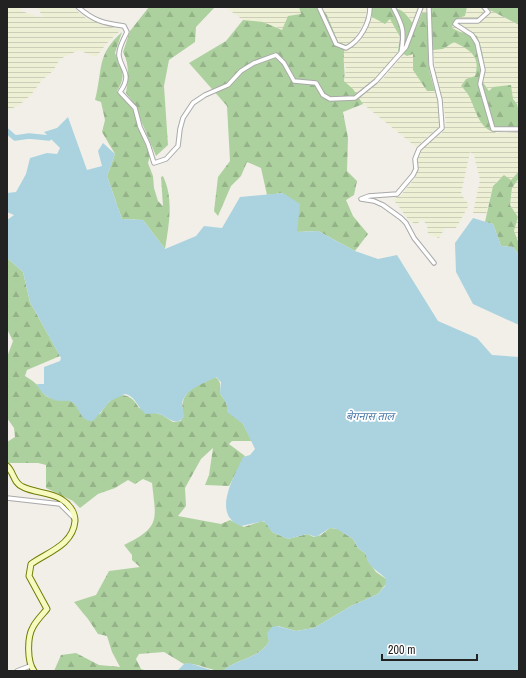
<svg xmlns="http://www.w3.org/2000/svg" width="526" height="678" font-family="'Archivo Narrow','Noto Sans Devanagari',sans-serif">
<defs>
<pattern id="farmland-rules" width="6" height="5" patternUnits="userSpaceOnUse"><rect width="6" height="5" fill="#eef0d5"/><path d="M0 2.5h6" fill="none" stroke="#ccceb7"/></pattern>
<pattern id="forest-firs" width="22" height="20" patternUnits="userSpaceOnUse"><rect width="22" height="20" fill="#add19e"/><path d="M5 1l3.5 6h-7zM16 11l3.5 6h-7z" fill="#95b388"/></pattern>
</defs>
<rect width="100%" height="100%" fill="#f2efe9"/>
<!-- farmland -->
<path fill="url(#farmland-rules)" d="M7,7H20L21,11L40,17H43L37,7H72L87,19L121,30L107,43L97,56H92L79,50L60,59L53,71L42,80L31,95L18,106L7,110Z
M225,7H299L302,14L285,25L283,30L263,22L243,20Z
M328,7H367L366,19L353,41L346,45L338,42L323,9Z
M397,7H427L428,13L416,29L408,16Z
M467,7H484L519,25V112L517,104L513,99L489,91L482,81L477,36L460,32L452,28L454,22L459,17L465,16Z
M372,17L385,23L390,18L400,37L397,54L373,80L356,94L344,81L346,69L342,56L344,51L360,42Z
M454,42L469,50L475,58L478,67L475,76L466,79L461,86L470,97L477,115L496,133L519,132V171L511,180H498L493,186L486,214L473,213L480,180L474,155L470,152L461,194L469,205L456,228H445L439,238L428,234L427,225L422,219L416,225L408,219L393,199L401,195L415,178L418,169V158L422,148L442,133L446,125L443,101L436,76L433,50L443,49Z
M413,53L427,91H435L438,100L440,126L416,147L363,104L359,98L382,80L404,54L407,56Z
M519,178V244L514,231L518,217L510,205L512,188Z"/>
<!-- forest -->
<path fill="url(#forest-firs)" d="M149,7H215L196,27L195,42L169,60L164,86L168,145L156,156L133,102L126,93C128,79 130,65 123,52L130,31Z
M299,7H320L327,15L338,42L346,45C341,58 346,67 344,81L353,89L363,104L343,112L348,138L347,171L357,181L354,195L346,200L353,216L368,234L355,251L318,231L296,232L283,193L267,195L261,168L247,162L241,176L231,186L218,216L214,211L218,177L230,161L227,106L189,63L226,41L243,20L263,22L282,30L288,16L301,14Z
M372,7C398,7 401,5 416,28L422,13H428L427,7H467L465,16C458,18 454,20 452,28L460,32L477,36C483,50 486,66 482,81L489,91L493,87L511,85L513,99L517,104L519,112V127C511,126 503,133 495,132C480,130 475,109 470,98C468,94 464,89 461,86L466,79L475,76C481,56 470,50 454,42L443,49L433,50L431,43C425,60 430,74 435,91H427L413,70V54L407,56L398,51L400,37L390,19L385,24L372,17Z
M484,7H519V25Z
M122,32L115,53C122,68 127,76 117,91L135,112L139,129L150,156L148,163L153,176L154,188L158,201L163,206L161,177L163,176C174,199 169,225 165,249L143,220L122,219L107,176L115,154L102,132L105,120L101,102L95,100C103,69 96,55 122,32Z
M519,171V178L512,188L510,205L518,217L514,231L519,244V255L513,247L501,246L493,224L485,222L493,186L504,175L511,180Z
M7,258L23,272L30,302L60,356L27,370L25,376C28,378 32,380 35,383C40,387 41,393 48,397C58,401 74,396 78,409L100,414C111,395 127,386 139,408L162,415L173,422L181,421C184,411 181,409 183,402C186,387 205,383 215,377C223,382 219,388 221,395L226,402L227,407L243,424L252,441H232L229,444L245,456L229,486L205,485L209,475L213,448L201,459L185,488L186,506L178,516L221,524L230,520L244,527L262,521L267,523L272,532L288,539L307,534L314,537L321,535L330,528L338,529L353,539L358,548L366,554L368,561L376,572L386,579V584L378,594L351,606L314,628L296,631L278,626L268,635L269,641C260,659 237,658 223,671C210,671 197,662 184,664L164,652L139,654L136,659L141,669L147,671H54L61,655L76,653L99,665L120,667L112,652L107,636L98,634L88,619L74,602L96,595L109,571L140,567L132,560V555L124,545C161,527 156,520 152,483L143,479L135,484L128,480L115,488L98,494L80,508L73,501L46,488V465L38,463H7V442L15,437L14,428L7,418V357L13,341L7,329Z"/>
<!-- water -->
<path fill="#aad3df" d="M68,117L87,170L102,166L98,151L103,143L115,154L107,176L122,219L143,220L165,249L196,236L204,226L222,228L240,197L283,193L300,204L297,232L318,231L355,251L378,259L397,255L438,321L477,338L492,355L519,357V671H223C237,658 260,659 269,641L267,633L272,627L277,626L296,631L314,628L351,606L378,594L385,586L386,579C379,571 367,567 366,554L358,548L353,539L337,529L330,528L316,537L307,534L288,539L272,532L264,521L241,526C211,515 234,477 243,457L250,455L255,449L243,424L227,412V405L220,393L221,382L216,377C205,383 184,389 182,404C182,408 184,413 184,417C176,428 167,416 159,414C155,413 150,414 146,414C137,408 136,396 125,394L110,401L93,421C80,421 81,411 74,403C68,400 64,401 59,401C50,400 39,392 37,384H44V367L60,361L61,358L30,302L23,272L7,258V220L14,215L7,212V193L16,192L26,174L30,158L47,153L57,154L60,148L44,132L57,128Z
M473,218L493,224L501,246L513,247L519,255V325L473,304L456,272L455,243Z
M189,663L214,671H177L184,664Z"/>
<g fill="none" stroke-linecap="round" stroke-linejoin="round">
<!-- river -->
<path stroke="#aad3df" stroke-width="5.5" d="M7,131L15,138L29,136L49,138"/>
<defs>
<path id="minor" d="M78,7C94,21 103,23 124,26L127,32C124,39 118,48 119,56C121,70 133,74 120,92L135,108L140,127L148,144L154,163L166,159L178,146L180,129L183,118L193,103L205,95L228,85L241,71L254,63L276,55L284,63L294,81L316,83L323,95L330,99L355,98L376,81L406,47L421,7
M319,7L336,44L346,48C360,41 370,23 370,7
M393,7C403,26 405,31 401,53
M429,7L431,65L440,100L442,128L419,149L415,159L416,169L413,175L397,194L369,196L361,199L374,201L383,205L401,218L406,223L414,238L434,263
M484,7L488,12L478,21H457L455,24L472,35L477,43L483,70L480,84L493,129H519
M7,498L60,504L74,518
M17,671L30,666"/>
<path id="secondary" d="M7,466C14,472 13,483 23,487C35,493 50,492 61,499C69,504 75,512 75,521C73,545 48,552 31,564L29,576L47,609C42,615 36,621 33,627C27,637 27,662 34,671"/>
</defs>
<!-- minor casing -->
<use href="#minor" stroke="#a9a9a9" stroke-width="5.5"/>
<!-- secondary casing -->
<use href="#secondary" stroke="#707d05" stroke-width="7"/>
<!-- minor -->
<use href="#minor" stroke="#fff" stroke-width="3.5"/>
<!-- secondary -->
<use href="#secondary" stroke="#f7fabf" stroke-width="5"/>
</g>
<g text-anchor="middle" stroke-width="3.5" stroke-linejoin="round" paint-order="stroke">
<!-- water labels -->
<g font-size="11" font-style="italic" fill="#4a7aab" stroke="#fff">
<text x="370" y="420">बेगनास ताल</text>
</g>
</g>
<!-- border -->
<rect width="526" height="678" fill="none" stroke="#222222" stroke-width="16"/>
<!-- scale -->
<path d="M382 654v6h95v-6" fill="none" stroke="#222222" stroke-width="2"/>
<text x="388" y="654" font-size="12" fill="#222222" stroke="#ffffff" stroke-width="3" paint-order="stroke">200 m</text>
</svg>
